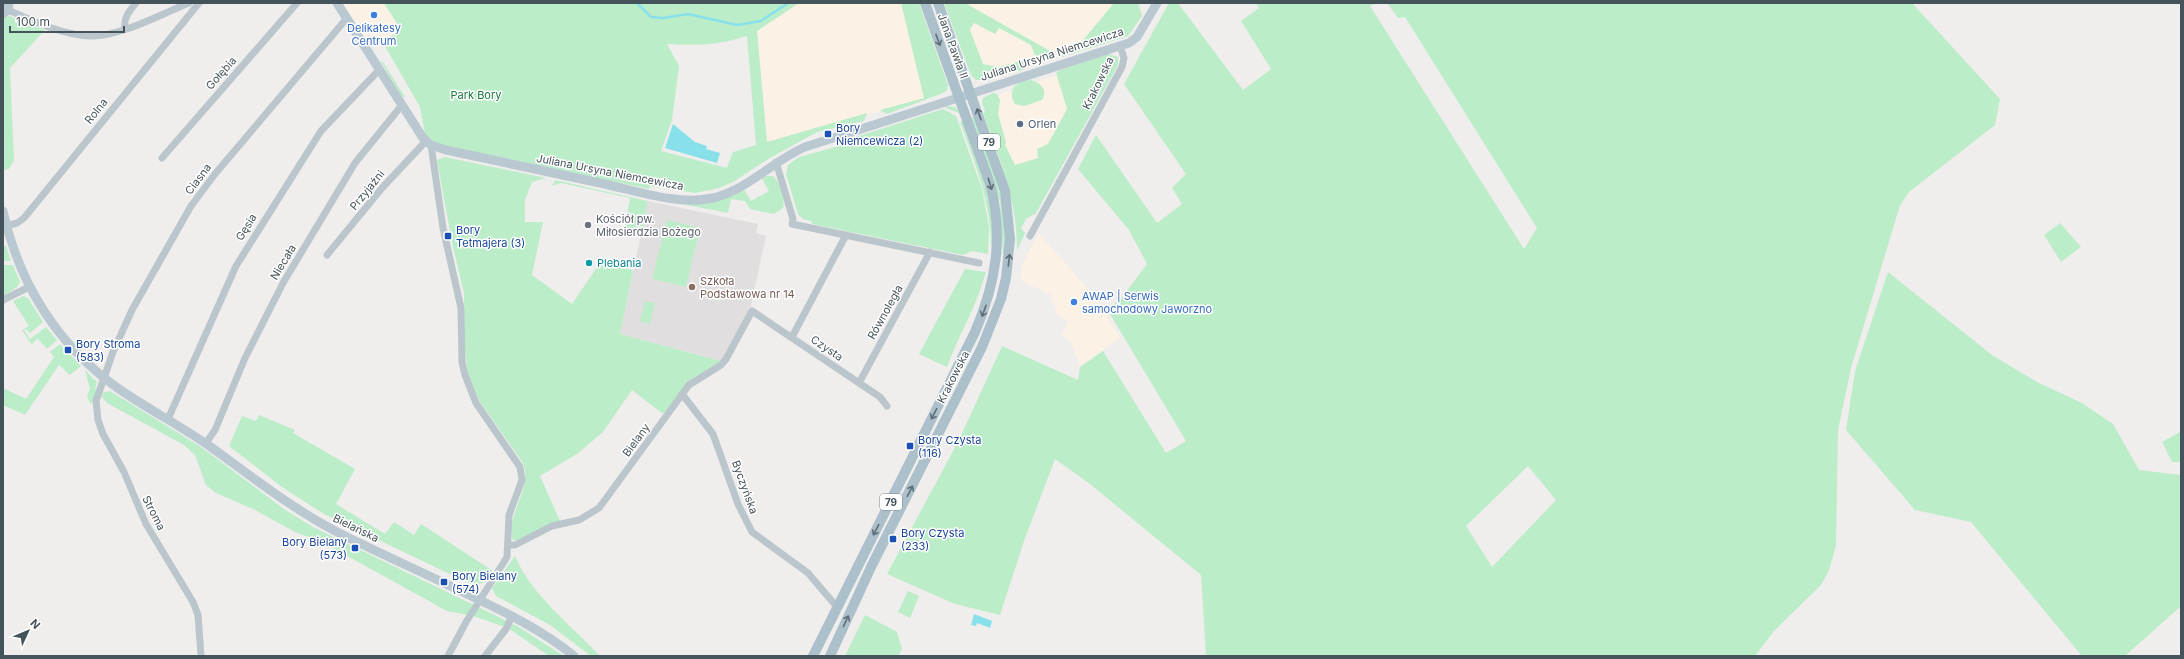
<svg xmlns="http://www.w3.org/2000/svg" width="2184" height="659" font-family="Inter,sans-serif">
<rect width="100%" height="100%" fill="#f0eded"/>
<!-- commercial -->
<path fill="#fbf2e5" d="M343,3H384L401,30L382,41L372,35L365,36Z
M799,3H901L924,99L767,142L757,31Z
M954,3H1114L1079,45L1064,53L1061,50L1050,51L1049,59L996,76L978,71Z
M1092,63L1021,195L988,99Z
M1039,233L1097,300L1120,338L1080,367L1071,341L1061,336L1069,321L1057,315L1051,295L1020,280L1023,263Z"/>
<!-- education -->
<path fill="#e1dedf" d="M648,201L758,224L756,233L766,236L750,310L721,361L620,334Z"/>
<!-- green -->
<path fill="#bbedc8" fill-rule="evenodd" d="M384,3H799L757,31L767,142L867,113L864,121L817,132L768,159L733,182L719,188L695,193L650,186L649,189L442,145L435,142L425,134L420,107L382,41L401,30ZM747,36L756,145L733,152L727,168L661,151L672,120L679,66L667,44C698,46 717,45 747,36Z
M901,3H919L948,85L947,90L943,93L887,114L880,110L924,98Z
M944,3H965L1050,51L1051,60L1040,63L1037,61L1031,45L999,28L995,34L974,23L970,30L983,64L998,67L1025,60L1028,64L1025,69L987,80H976L971,75Z
M1114,3H1138L1142,16L1128,36L1062,57L1059,52L1061,50L1064,53L1079,45Z
M1169,3H1178L1243,90L1271,69L1241,21L1259,8L1256,3H1378L1370,6L1524,249L1537,228L1405,17L1398,18L1387,3H1912L2000,99L1995,125L1909,192L1900,205L1851,368L1838,430L1836,546L1829,570L1821,585L1774,631L1755,656L1206,655L1201,575L1090,484L1055,459L1024,541L1000,615L955,604L887,574L959,440L1002,346L1078,380L1080,367L1103,351L1166,453L1186,441L1107,309L1121,299L1147,264L1129,230L1078,169L1096,135L1157,223L1182,204L1172,188L1186,174L1124,84ZM1528,466L1556,500L1492,567L1466,526Z
M10,16L45,30L10,68L14,160L9,169L3,170V19Z
M1108,54L1118,57V65L1036,213L1026,219L1021,228L1025,233L1017,251C1018,202 999,158 983,113L985,111L982,103L983,98L993,93L997,94L1000,100L998,114L1006,142L1005,145L1015,165L1038,158L1037,149L1048,144L1067,109L1056,73L1060,70Z
M380,60L383,62L405,97H402Z
M1031,80C1041,83 1048,90 1042,100L1024,106L1015,104C1006,89 1017,81 1031,80Z
M945,106L955,107L961,114L946,108Z
M943,109L956,116L982,189L989,227L988,254L972,251L963,255L812,224L811,221L803,219L798,214L786,174L788,165L799,157L846,144L856,137Z
M974,117C986,150 1001,184 1005,220C1006,231 1005,243 1005,254H1003L1000,202L971,118Z
M963,121L986,187L991,209L994,246H991C991,202 975,163 960,122Z
M445,157L546,178L532,182L525,200V222H543L532,275L572,304L604,257L633,271L620,334L721,361L692,379L663,414L632,390L603,432L577,454L540,476L560,521L518,541L512,539C507,510 533,491 523,463L480,402L468,375L465,350L464,293L453,247L437,160Z
M766,176H773C781,184 785,197 783,208L774,214L750,209L745,201L731,199L728,213L682,204C704,205 724,201 744,190L751,201L769,191L762,179Z
M555,180L648,201L640,237L625,227L630,198L561,183L552,186Z
M667,220L700,228L686,287L652,279Z
M2060,223L2081,247L2061,262L2044,235Z
M3,246H6L11,261H3Z
M3,265H13L20,282L17,287L3,297Z
M965,269L986,272C976,308 959,334 947,367L919,354Z
M1888,272L1992,355L2037,382L2082,403L2113,424L2139,470L2181,475V606L2125,656H2082L1971,522L1915,510L1846,430L1855,371Z
M23,296L28,298L43,322L30,333L26,329L24,330L30,339L46,327L57,340L47,349L37,338L32,345L22,330L29,326L13,301Z
M645,301L655,303L650,324L640,321Z
M60,344L81,366L70,375L59,365L25,415L3,405V388L26,399L54,357L50,352Z
M85,370L97,382L95,389L97,390L91,405L87,396L90,389Z
M110,391L201,447L284,509L313,527L517,626L564,656H549L508,628L473,616L447,611L320,541L295,532L255,510L216,493L206,485L195,455L184,445L107,403L102,397L103,393Z
M259,415L295,430L293,433L355,469L336,504L385,534L394,522L414,535L421,524L493,571L483,583L473,585L324,514L282,487L229,446L242,416L256,421Z
M2180,432L2181,462H2172L2162,442Z
M515,556C532,596 571,625 600,656H591L550,625L496,596L492,588Z
M908,591L919,596L910,618L898,612Z
M865,615L897,632L902,649L898,656H845Z"/>
<!-- water -->
<path fill="#88e1ea" d="M673,124L695,142L707,146L706,149L720,153L717,163L665,148Z
M974,614L992,621L990,628L977,623L976,626L971,625Z"/>
<g fill="none" stroke-linecap="round" stroke-linejoin="round">
<!-- stream -->
<path stroke="#88e1ea" stroke-width="2.5" d="M637,3L651,17L663,18L688,14L737,25L761,21L788,3"/>
<!-- street -->
<path stroke="#bbc6cc" stroke-width="7" d="M8,10C33,21 63,35 90,36C120,37 161,14 189,3
M125,29C123,18 130,10 136,3
M431,145L443,228L461,308L462,362L465,375L476,403L520,467L522,480L509,515L507,557L466,622L448,656
M162,158L297,3
M776,162L793,219L792,224L979,263
M6,226L17,223L24,218L199,3
M1030,236L1122,67L1124,58L1120,46
M327,255L382,188L426,141
M3,300L29,287
M792,337L846,235
M859,383L930,252
M682,394L713,434L738,504L752,532L808,573L837,607
M168,419L236,266L321,131L380,69
M206,443L215,430L245,358L283,283L355,163L402,105
M509,545H515L552,526L579,520L599,508L689,385L721,365L726,359L752,311L880,397L887,406
M201,656L198,615L193,602L146,524L124,472L103,434L98,420L96,401L113,352L132,310L191,206L215,174L347,18
M485,656L506,629L512,616"/>
<!-- secondary -->
<path stroke="#bac8d1" stroke-width="9" d="M337,3L423,138L431,145L446,150C497,161 549,172 600,183C635,190 677,206 713,198C747,190 773,161 805,147L1129,43L1137,37L1157,3
M3,14L8,10L9,3
M3,211C19,284 58,346 119,389C148,409 179,425 208,445C254,478 297,513 349,538C388,557 428,575 467,594C505,612 542,630 574,656"/>
<!-- primary -->
<path stroke="#acc0cc" stroke-width="10" d="M813,656L975,332C996,283 1004,236 990,184L925,3
M830,656L872,565L982,347L1001,299L1006,278L1010,239L1005,191L938,3"/>
</g>
<!-- one-way arrows -->
<defs><path id="oneway-shaft" d="M-6 0H5M1.5-3L5.5 0L1.5 3" fill="none" stroke-width="1.6" stroke-linecap="round" stroke-linejoin="round"/></defs>
<g stroke="#5f6e76">
<use href="#oneway-shaft" transform="translate(938 40) rotate(70)"/>
<use href="#oneway-shaft" transform="translate(979 114) rotate(-110)"/>
<use href="#oneway-shaft" transform="translate(990 184) rotate(73)"/>
<use href="#oneway-shaft" transform="translate(1009 260) rotate(-83)"/>
<use href="#oneway-shaft" transform="translate(984 311) rotate(110)"/>
<use href="#oneway-shaft" transform="translate(934 414) rotate(117)"/>
<use href="#oneway-shaft" transform="translate(910 491) rotate(-63)"/>
<use href="#oneway-shaft" transform="translate(876 530) rotate(117)"/>
<use href="#oneway-shaft" transform="translate(846 621) rotate(-65)"/>
</g>
<!-- markers -->
<g fill="#3f7fe0" stroke="#fff" stroke-width="1.5">
<circle cx="374" cy="15" r="4"/>
<circle cx="1074" cy="302" r="4"/>
</g>
<circle fill="#5c6f8a" stroke="#fff" stroke-width="1.5" cx="1020" cy="124" r="4"/>
<g fill="#1a4fb4" stroke="#fff" stroke-width="1.5">
<rect x="824" y="130" width="8" height="8" rx="2"/>
<rect x="444" y="232" width="8" height="8" rx="2"/>
<rect x="64" y="346" width="8" height="8" rx="2"/>
<rect x="906" y="442" width="8" height="8" rx="2"/>
<rect x="889" y="535" width="8" height="8" rx="2"/>
<rect x="351" y="544" width="8" height="8" rx="2"/>
<rect x="440" y="578" width="8" height="8" rx="2"/>
</g>
<circle fill="#6b7280" stroke="#fff" stroke-width="1.5" cx="588" cy="225" r="4"/>
<circle fill="#0f9aa8" stroke="#fff" stroke-width="1.5" cx="589" cy="263" r="4"/>
<circle fill="#8d6e63" stroke="#fff" stroke-width="1.5" cx="692" cy="287" r="4"/>
<g text-anchor="middle" stroke-width="3" stroke-linejoin="round" paint-order="stroke">
<!-- shield labels -->
<g fill="#fff" stroke="#7d878c" stroke-width="1">
<rect x="978" y="134" width="22" height="16" rx="3"/>
<rect x="880" y="494" width="22" height="16" rx="3"/>
</g>
<g font-size="10" font-weight="bold" fill="#45535a">
<text x="989" y="146">79</text>
<text x="891" y="506">79</text>
</g>
<!-- shop labels -->
<g font-size="11" fill="#366cbe" stroke="#fff">
<text x="374" y="32">Delikatesy<tspan x="374" dy="13">Centrum</tspan></text>
<text x="1082" y="300" text-anchor="start">AWAP | Serwis<tspan x="1082" dy="13">samochodowy Jaworzno</tspan></text>
</g>
<!-- street labels -->
<g font-size="11" fill="#45535a" stroke="#fff">
<text transform="translate(953 46) rotate(70)" y="4">Jana Pawła II</text>
<text transform="translate(1052 54) rotate(-18)" y="4">Juliana Ursyna Niemcewicza</text>
<text transform="translate(221 73) rotate(-49)" y="4">Gołębia</text>
<text transform="translate(1098 83) rotate(-64)" y="4">Krakowska</text>
<text transform="translate(96 111) rotate(-51)" y="4">Rolna</text>
<text transform="translate(610 172) rotate(11)" y="4">Juliana Ursyna Niemcewicza</text>
<text transform="translate(198 179) rotate(-53)" y="4">Ciasna</text>
<text transform="translate(367 190) rotate(-51)" y="4">Przyjaźni</text>
<text transform="translate(246 227) rotate(-58)" y="4">Gęsia</text>
<text transform="translate(283 262) rotate(-59)" y="4">Niecała</text>
<text transform="translate(885 312) rotate(-61)" y="4">Równoległa</text>
<text transform="translate(827 348) rotate(34)" y="4">Czysta</text>
<text transform="translate(953 377) rotate(-63)" y="4">Krakowska</text>
<text transform="translate(636 440) rotate(-54)" y="4">Bielany</text>
<text transform="translate(745 487) rotate(70)" y="4">Byczyńska</text>
<text transform="translate(154 513) rotate(63)" y="4">Stroma</text>
<text transform="translate(356 528) rotate(26)" y="4">Bielańska</text>
</g>
<!-- park labels -->
<g font-size="11" fill="#18793d" stroke="#fff">
<text x="476" y="99">Park Bory</text>
</g>
<!-- service labels -->
<g font-size="11" fill="#4e5e75" stroke="#fff" text-anchor="start">
<text x="1028" y="128">Orlen</text>
</g>
<!-- transit labels -->
<g font-size="11" fill="#164399" stroke="#fff" text-anchor="start">
<text x="836" y="132">Bory<tspan x="836" dy="13">Niemcewicza (2)</tspan></text>
<text x="456" y="234">Bory<tspan x="456" dy="13">Tetmajera (3)</tspan></text>
<text x="76" y="348">Bory Stroma<tspan x="76" dy="13">(583)</tspan></text>
<text x="918" y="444">Bory Czysta<tspan x="918" dy="13">(116)</tspan></text>
<text x="901" y="537">Bory Czysta<tspan x="901" dy="13">(233)</tspan></text>
<text x="347" y="546" text-anchor="end">Bory Bielany<tspan x="347" dy="13">(573)</tspan></text>
<text x="452" y="580">Bory Bielany<tspan x="452" dy="13">(574)</tspan></text>
</g>
<!-- worship labels -->
<g font-size="11" fill="#5b616d" stroke="#fff" text-anchor="start">
<text x="596" y="223">Kościół pw.<tspan x="596" dy="13">Miłosierdzia Bożego</tspan></text>
</g>
<!-- culture labels -->
<g font-size="11" fill="#0d838f" stroke="#fff" text-anchor="start">
<text x="597" y="267">Plebania</text>
</g>
<!-- education labels -->
<g font-size="11" fill="#785e54" stroke="#fff" text-anchor="start">
<text x="700" y="285">Szkoła<tspan x="700" dy="13">Podstawowa nr 14</tspan></text>
</g>
</g>
<!-- border -->
<rect width="2184" height="659" fill="none" stroke="#45535a" stroke-width="8"/>
<!-- north arrow -->
<g transform="translate(28 631) rotate(46)" stroke="#ffffff" stroke-width="3" paint-order="stroke">
<path d="M0-3L7 15L0 10L-7 15Z" fill="#45535a"/>
<text y="-6" font-size="11" font-weight="bold" text-anchor="middle" fill="#45535a">N</text>
</g>
<!-- scale -->
<path d="M10 26v6h114v-6" fill="none" stroke="#45535a" stroke-width="2"/>
<text x="16" y="26" font-size="12" fill="#45535a" stroke="#ffffff" stroke-width="3" paint-order="stroke">100 m</text>
</svg>
